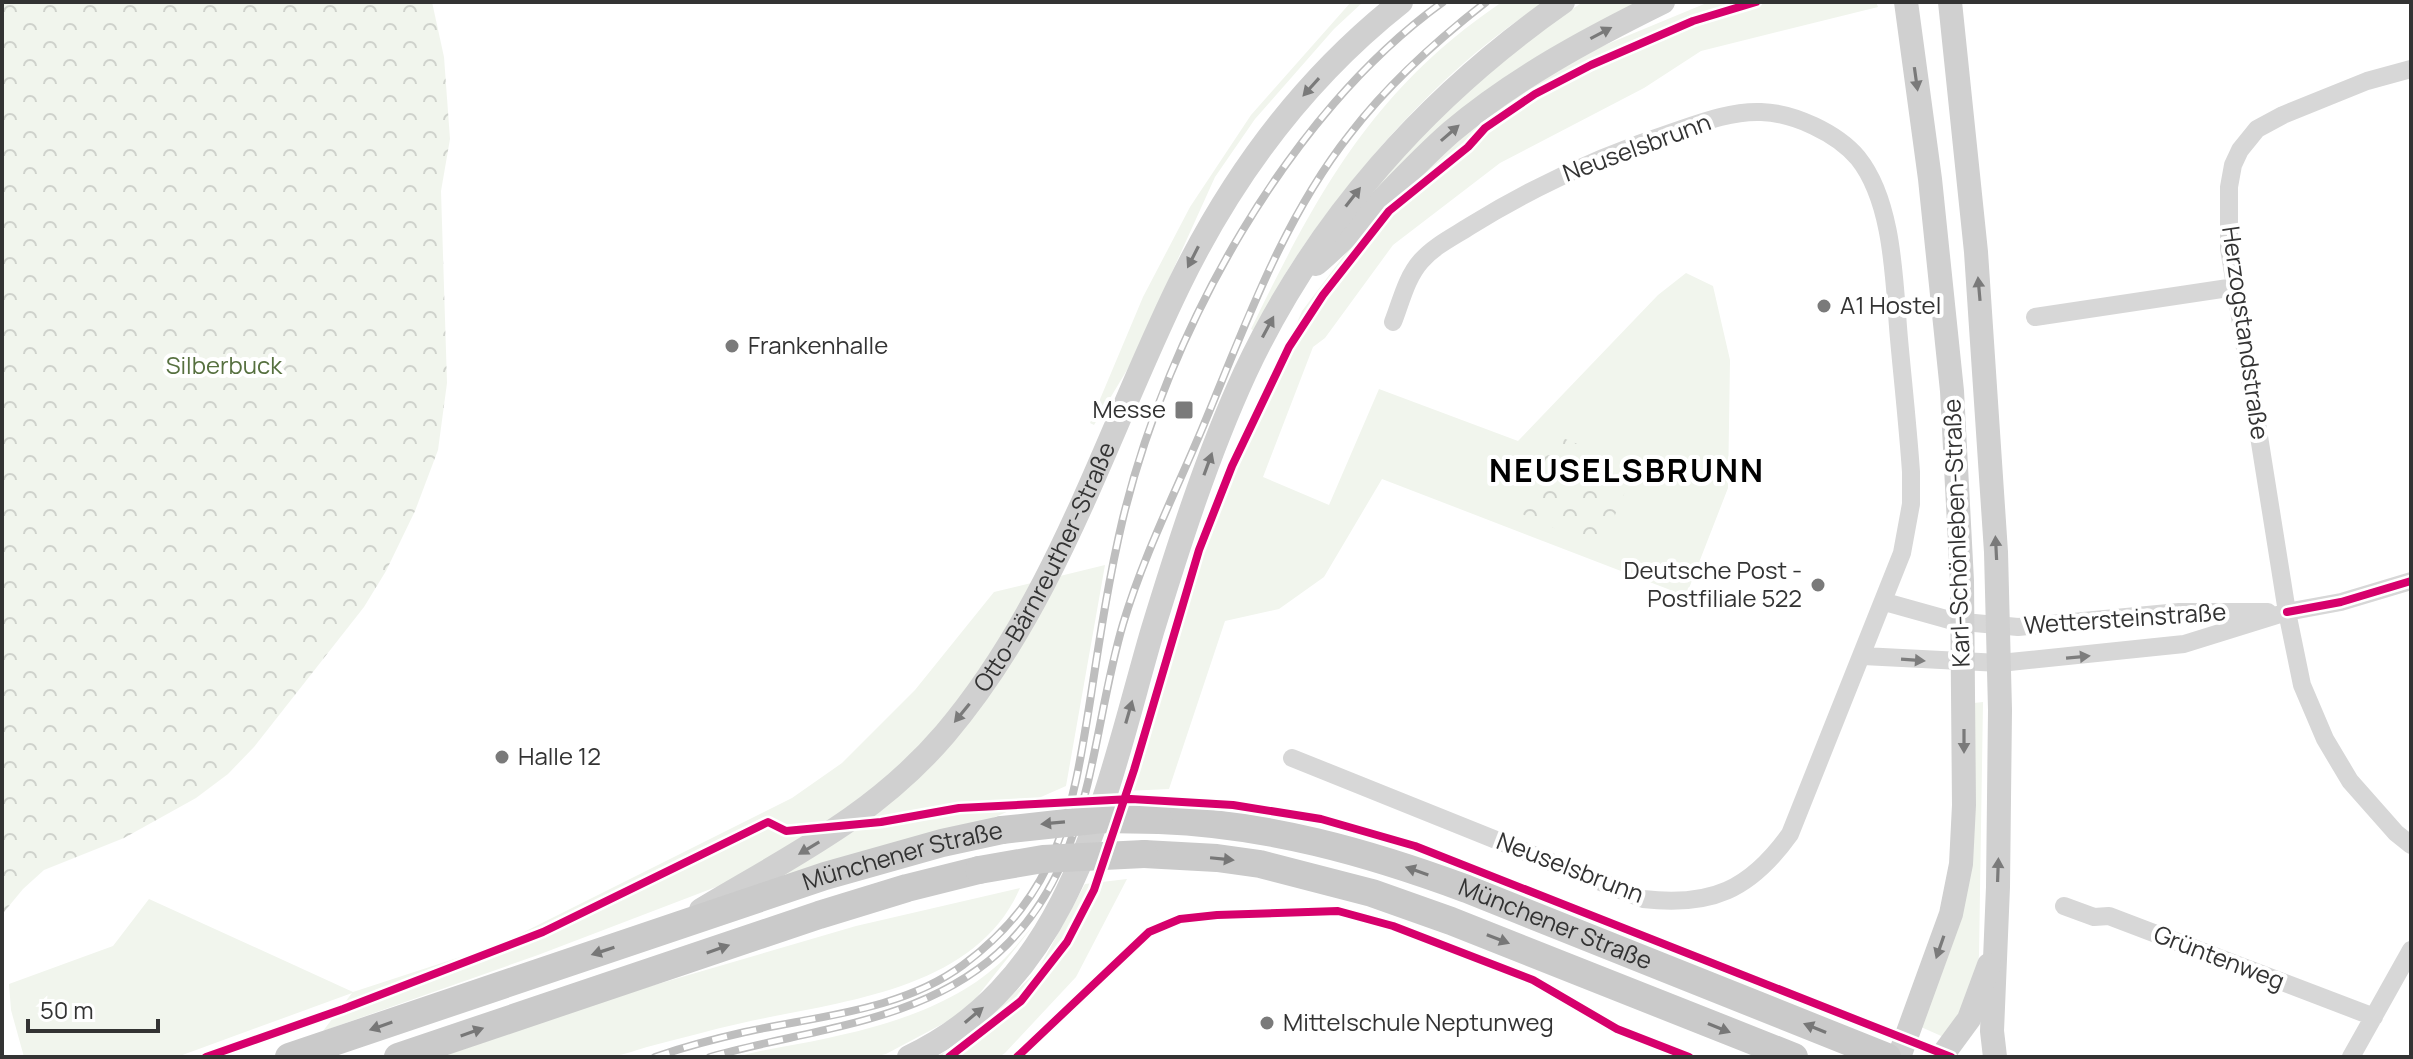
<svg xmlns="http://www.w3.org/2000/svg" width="2413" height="1059" font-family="Manrope,sans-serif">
<defs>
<pattern id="park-crowns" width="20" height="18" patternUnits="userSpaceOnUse" patternTransform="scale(2)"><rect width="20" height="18" fill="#f1f5ed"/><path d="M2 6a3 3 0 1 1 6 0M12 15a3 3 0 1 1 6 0" fill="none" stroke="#cfd2cc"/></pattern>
</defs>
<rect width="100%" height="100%" fill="#fff"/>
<!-- grass -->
<path fill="#f1f5ed" d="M1351,2H1363L1334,29L1255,119L1215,177L1130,365L1094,425L1090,423L1143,297L1190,207L1251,115Z
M1502,2H1545C1449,62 1359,163 1296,257C1280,280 1268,306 1254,331L1251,329C1317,193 1373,89 1502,2Z
M1583,2H1639L1357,209C1378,184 1399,158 1421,135C1469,84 1525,40 1583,2Z
M1709,2H1876L1878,7L1701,51L1644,88L1500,163L1393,245L1325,338L1313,347L1263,477L1329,505L1379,389L1518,441L1658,295L1686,273L1713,286L1730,360L1728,488L1686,596L1382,479L1324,577L1279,609L1225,621L1169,789L1126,791L1202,549L1302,311L1368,224L1487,112L1581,55Z
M1105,565L1066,786L986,821L787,876L716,887L538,955L323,1031L352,993L177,1057H24L11,1010L9,984L113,946L149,899L353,992L500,944L792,798L842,763L915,690L994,592Z
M1983,702L1979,955L1976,978L1948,1039L1921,1027L1945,965L1974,703Z
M1127,879L1076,977L1005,1053L999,1057H936L968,1038L1038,970L1085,884Z
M1020,888C975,992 838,1001 742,1023C710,1030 679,1039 647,1047C634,1051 620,1056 606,1057C548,1059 488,1057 429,1057L562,1012L856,926Z
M1033,926L965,1012L886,1054L873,1057H737C767,1048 798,1045 828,1038C889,1025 959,1004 1005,958C1015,948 1024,936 1033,926Z"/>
<!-- park -->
<path fill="url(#park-crowns)" d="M2,2H432L444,57L450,139L441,191L447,383L438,450L415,511L386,571L364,607L254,747L228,774L196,798L124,838L44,870L23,889L4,912L2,920Z
M1551,433L1635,468L1601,548L1517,512Z"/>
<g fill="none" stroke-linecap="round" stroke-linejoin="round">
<!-- street -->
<path stroke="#d7d7d7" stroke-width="18" d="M2411,69L2367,81L2283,115L2257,129L2240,150L2233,165L2229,187V248L2287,612L2302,685L2325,739L2350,781L2396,833L2411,845
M2035,317L2235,287
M1885,602L1953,621L2018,627L2179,612H2268
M1863,656L2000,663L2184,644L2287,612L2341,602L2411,581
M1292,758L1643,899C1711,907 1750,890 1790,834L1902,553L1911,504V472C1908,428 1903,383 1899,339C1894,283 1894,203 1858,158C1837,133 1794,113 1761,112C1733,111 1705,121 1679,130C1605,154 1536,185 1470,226C1453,237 1434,246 1421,261C1406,278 1401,302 1393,322
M2064,906L2094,917L2109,916L2374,1017
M2351,1057L2411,950"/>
<!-- secondary -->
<g stroke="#d0d0d0" stroke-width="24">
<path d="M1950,2L1976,252L1996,552L2000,710L1998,887L1992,1031L1995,1057"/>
<path d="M1316,264C1364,223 1403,174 1451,132C1515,78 1588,39 1663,2"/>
<path id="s1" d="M701,910C791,856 875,816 945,734C1056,603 1105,437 1179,285C1232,176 1306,77 1401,2"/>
<path d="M909,1057C1074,979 1106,790 1152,632C1179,544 1207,456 1245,373C1316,221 1427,97 1563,2"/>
<path d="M1899,1057L1951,914L1961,864L1964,805L1962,581L1952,391L1930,179L1906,2"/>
<path d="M1941,1057L1969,1019L1989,965"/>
</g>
<!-- primary -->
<g stroke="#cacaca" stroke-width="28">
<path id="s2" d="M1159,820C1267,824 1367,852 1467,889L1887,1057"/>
<path d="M1144,854L1217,858L1260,864L1372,893L1451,921L1794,1057"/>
<path id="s3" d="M289,1057L825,876L942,843L1002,830"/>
<path d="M398,1057L819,915L907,888L979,870"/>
</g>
<defs>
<path id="rail" d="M655,1057C684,1047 714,1039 745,1032C817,1016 901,1011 963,965C1061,892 1073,808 1091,695C1100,636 1109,577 1123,518C1168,333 1286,115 1443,2
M710,1057C807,1029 919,1024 998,953C1094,866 1089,739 1123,624C1143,557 1175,493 1202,429C1244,329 1282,220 1350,134C1389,83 1436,41 1486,2"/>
</defs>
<!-- rail casing -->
<use href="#rail" stroke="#bebebe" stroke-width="8"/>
<!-- rail -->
<use href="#rail" stroke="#fff" stroke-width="5" stroke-dasharray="15" stroke-linecap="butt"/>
<!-- primary-bridge -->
<path stroke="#cacaca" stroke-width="28" d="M1002,830L1103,819L1159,820
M979,870L1043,859L1144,854"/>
<defs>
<path id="cycleway" d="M2287,612L2341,602L2411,581
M206,1057L343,1009L543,932L768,822L786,831L881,822L959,808L1131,799L1233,805L1321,819L1415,846L1951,1057
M949,1057L1021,1001L1067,942L1094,890L1134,770L1199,550L1232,466L1289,347L1323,295L1389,211L1468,147L1485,128L1535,94L1591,65L1693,21L1756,2
M1017,1057L1149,932L1180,919L1217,915L1338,911L1393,926L1533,980L1617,1029L1689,1057"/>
</defs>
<!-- cycleway casing -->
<use href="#cycleway" stroke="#fff" stroke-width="13"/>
<!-- cycleway -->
<use href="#cycleway" stroke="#d6006c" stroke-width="8"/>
</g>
<!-- one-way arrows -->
<defs><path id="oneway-solid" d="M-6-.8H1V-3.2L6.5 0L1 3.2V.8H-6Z" transform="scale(2)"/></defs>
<g fill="#7a7a7a">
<use href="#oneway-solid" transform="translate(1601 33) rotate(-28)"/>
<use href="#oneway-solid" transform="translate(1916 79) rotate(82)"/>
<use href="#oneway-solid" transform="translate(1311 87) rotate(132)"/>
<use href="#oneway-solid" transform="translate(1450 133) rotate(-41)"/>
<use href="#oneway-solid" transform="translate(1353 197) rotate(-52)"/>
<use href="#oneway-solid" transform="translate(1193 257) rotate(117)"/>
<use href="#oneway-solid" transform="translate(1979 289) rotate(-95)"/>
<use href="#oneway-solid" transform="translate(1268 327) rotate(-62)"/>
<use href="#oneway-solid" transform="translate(1208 464) rotate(-70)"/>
<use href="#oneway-solid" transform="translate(1996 548) rotate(-93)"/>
<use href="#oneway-solid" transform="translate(1129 712) rotate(-74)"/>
<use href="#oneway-solid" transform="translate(962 713) rotate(129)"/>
<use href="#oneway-solid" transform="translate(1964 741) rotate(90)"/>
<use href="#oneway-solid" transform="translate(809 848) rotate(149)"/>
<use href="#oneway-solid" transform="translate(1998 870) rotate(-88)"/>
<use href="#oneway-solid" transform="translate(1940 947) rotate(109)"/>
<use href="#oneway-solid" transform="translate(974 1015) rotate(-40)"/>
</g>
<g fill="#7d7d7d">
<use href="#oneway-solid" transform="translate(2078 657) rotate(-5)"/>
<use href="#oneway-solid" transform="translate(1913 660) rotate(4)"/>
</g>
<g fill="#777">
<use href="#oneway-solid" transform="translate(1053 823) rotate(175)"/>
<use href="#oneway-solid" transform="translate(1222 859) rotate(6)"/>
<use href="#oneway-solid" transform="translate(1417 871) rotate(-161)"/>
<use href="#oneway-solid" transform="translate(1498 939) rotate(21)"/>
<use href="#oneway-solid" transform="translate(718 949) rotate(-19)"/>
<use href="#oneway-solid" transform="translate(603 951) rotate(162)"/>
<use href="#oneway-solid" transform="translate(381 1026) rotate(161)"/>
<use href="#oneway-solid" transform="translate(1719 1028) rotate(22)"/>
<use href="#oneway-solid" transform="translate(1815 1028) rotate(-158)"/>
<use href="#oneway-solid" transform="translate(472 1032) rotate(-19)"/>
</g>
<!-- markers -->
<g fill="#7a7a7a" stroke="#fff" stroke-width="3">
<circle cx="1824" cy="306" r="8"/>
<circle cx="732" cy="346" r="8"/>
<rect x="1174" y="400" width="20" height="20" rx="4"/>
<circle cx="1818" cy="585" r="8"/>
<circle cx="502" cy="757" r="8"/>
<circle cx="1267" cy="1023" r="8"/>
</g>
<g text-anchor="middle" stroke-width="8" stroke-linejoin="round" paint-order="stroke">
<!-- street labels -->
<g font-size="24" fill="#333" stroke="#fff">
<text transform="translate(1637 148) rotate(-20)" y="8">Neuselsbrunn</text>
<text transform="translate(2245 333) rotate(82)" y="8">Herzogstandstraße</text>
<text transform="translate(1957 533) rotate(-92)" y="8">Karl-Schönleben-Straße</text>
<text dy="8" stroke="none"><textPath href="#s1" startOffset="498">Otto-Bärnreuther-Straße</textPath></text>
<text transform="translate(2125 619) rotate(-4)" y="8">Wettersteinstraße</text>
<text dy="8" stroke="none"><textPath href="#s3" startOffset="646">Münchener Straße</textPath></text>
<text transform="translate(1570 868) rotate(21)" y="8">Neuselsbrunn</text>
<text dy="8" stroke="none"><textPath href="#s2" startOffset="412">Münchener Straße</textPath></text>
<text transform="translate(2219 958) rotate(21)" y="8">Grüntenweg</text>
</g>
<!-- poi labels -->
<g font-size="24" fill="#333" stroke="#fff" text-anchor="start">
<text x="1840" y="314">A1 Hostel</text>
<text x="748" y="354">Frankenhalle</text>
<text x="1166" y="418" text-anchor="end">Messe</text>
<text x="1802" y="579" text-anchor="end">Deutsche Post -<tspan x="1802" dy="28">Postfiliale 522</tspan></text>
<text x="518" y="765">Halle 12</text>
<text x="1283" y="1031">Mittelschule Neptunweg</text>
</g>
<!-- park labels -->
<g font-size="24" fill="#56703f" stroke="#fff">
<text x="224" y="374">Silberbuck</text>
</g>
<!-- district labels -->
<g font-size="32" font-weight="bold" letter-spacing="2" fill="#000" stroke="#fff">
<text x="1627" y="482">NEUSELSBRUNN</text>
</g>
</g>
<!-- border -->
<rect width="2413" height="1059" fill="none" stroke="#333333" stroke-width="8"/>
<!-- scale -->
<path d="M28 1019v12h130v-12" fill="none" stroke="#333333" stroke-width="4"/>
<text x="40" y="1019" font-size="24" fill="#333333" stroke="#ffffff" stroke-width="6" paint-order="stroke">50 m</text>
</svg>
